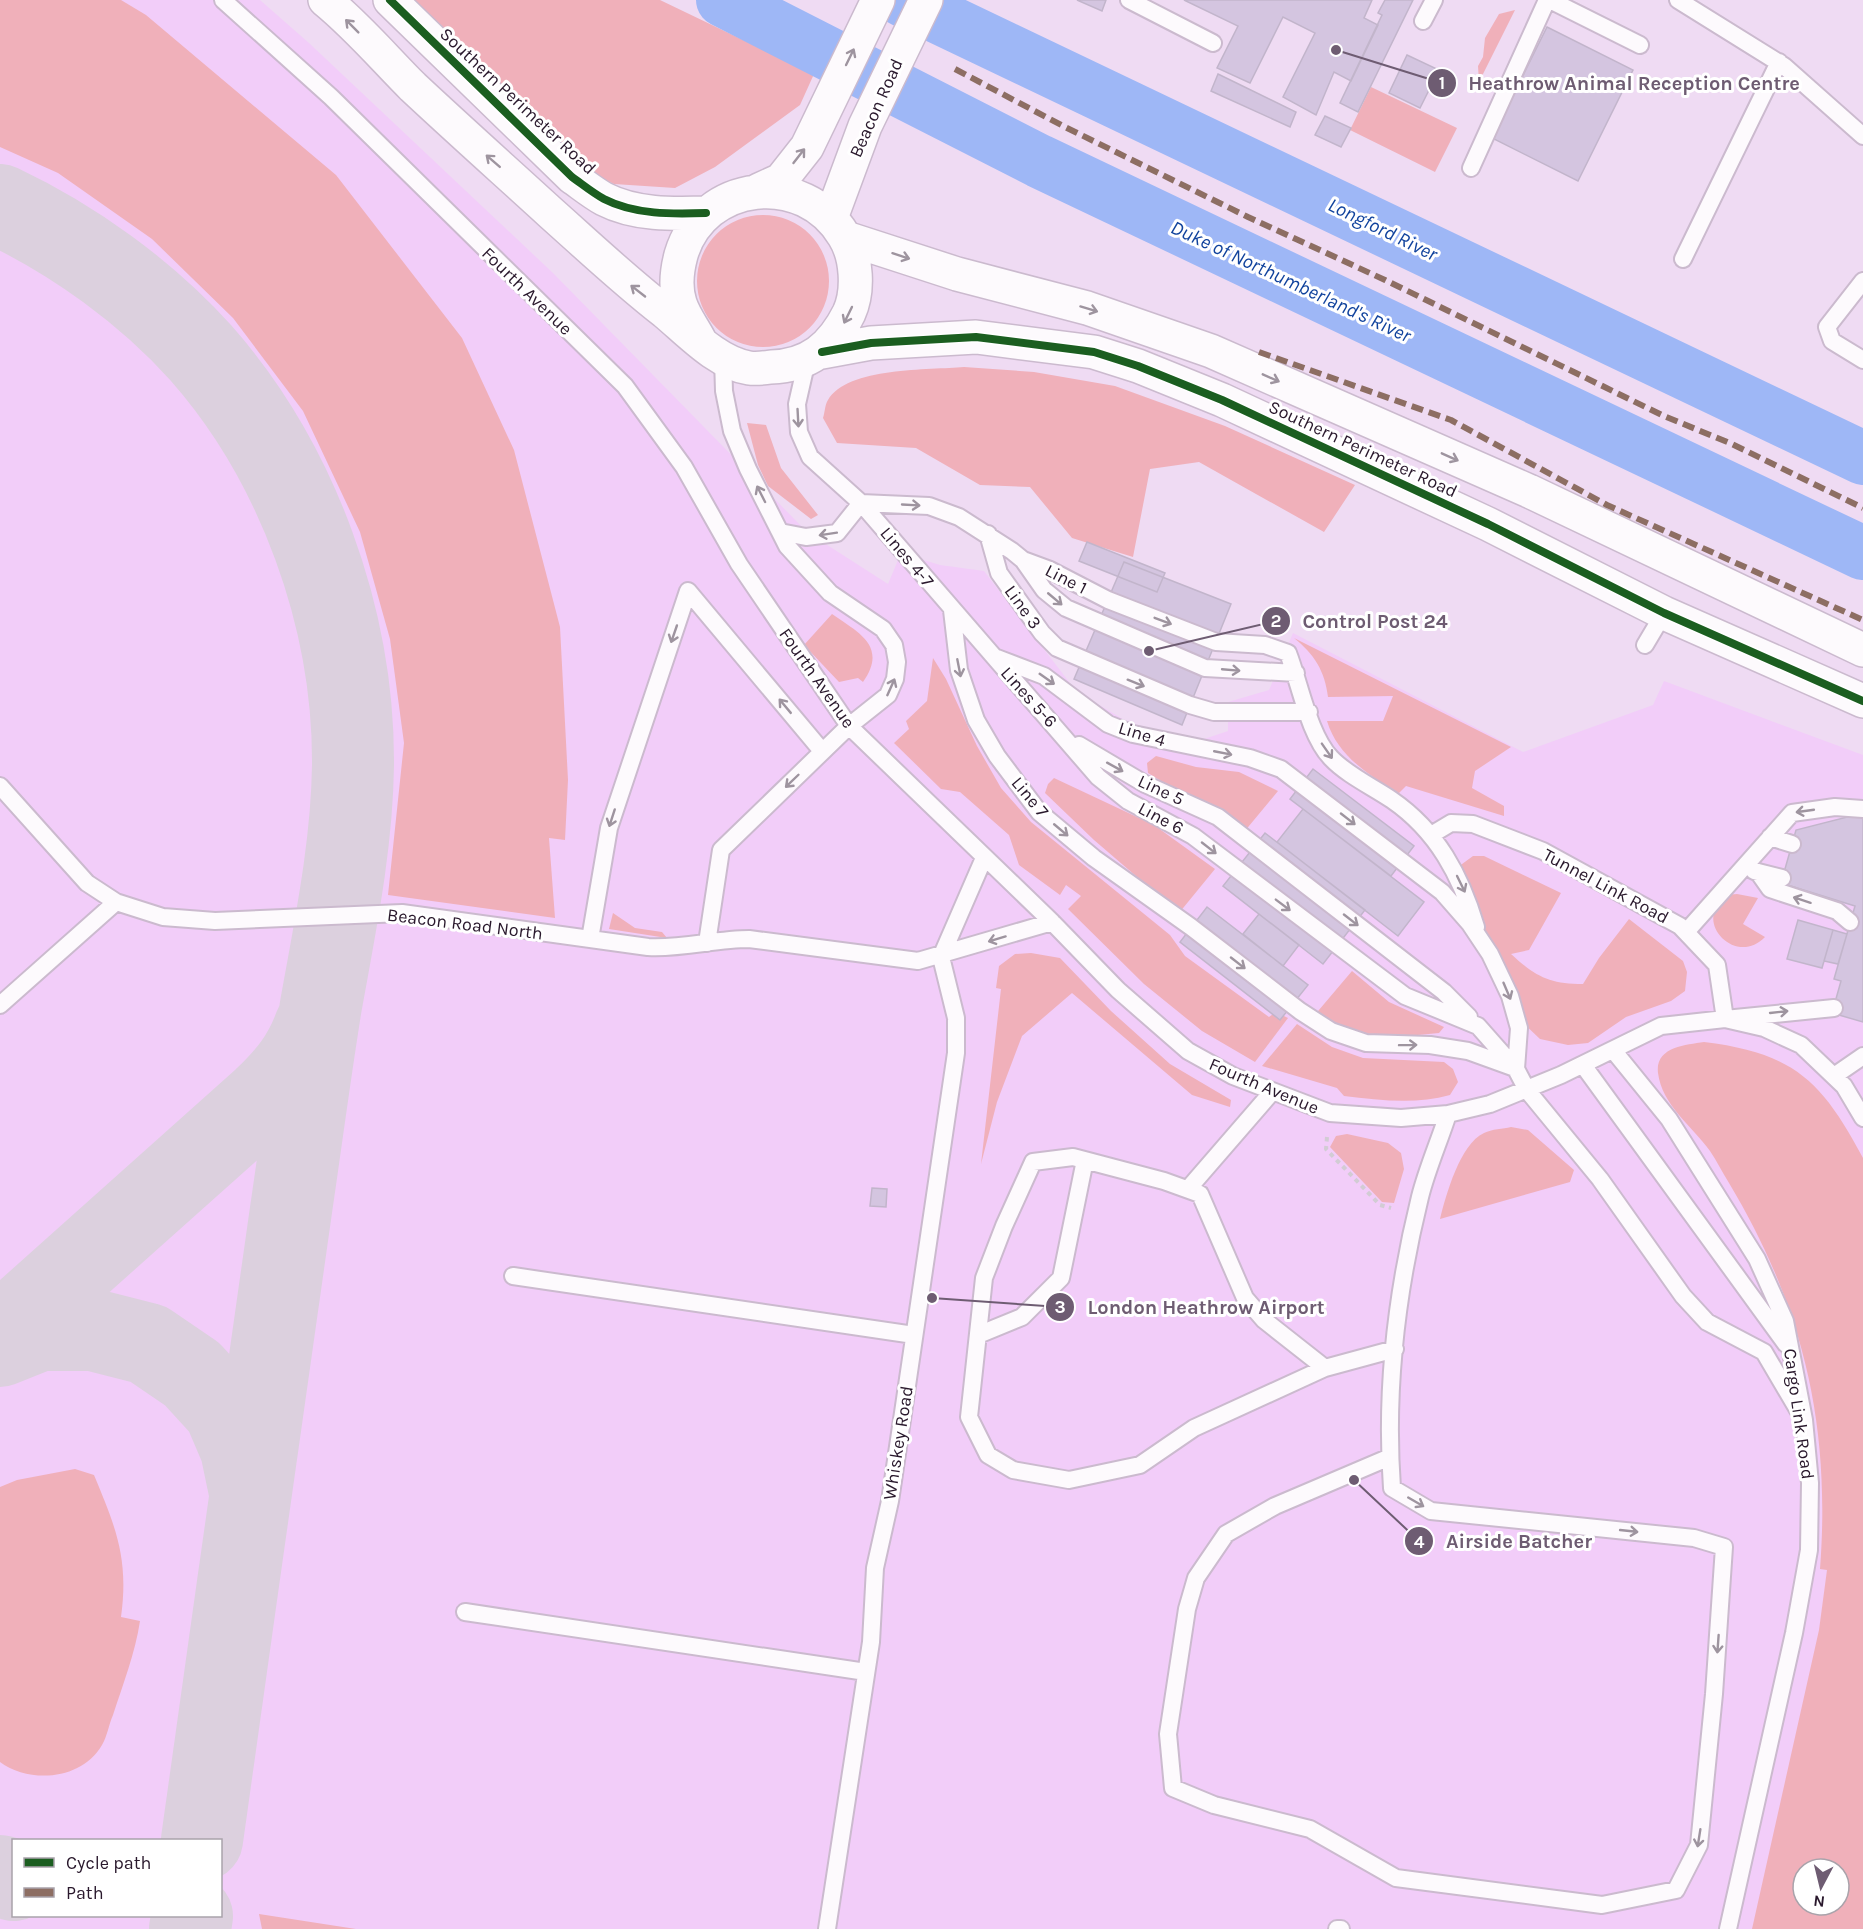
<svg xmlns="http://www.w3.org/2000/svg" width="1863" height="1929" font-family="Karla,sans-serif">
<rect width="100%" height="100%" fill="#efdbf3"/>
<!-- built -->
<path fill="#f2cdf9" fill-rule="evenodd" d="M0,0H260L309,43L553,273L807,532L888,584L901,553L940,565L984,571L1076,691L1146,733L1195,742L1228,731V702L1269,690L1293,633L1523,752L1653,705L1664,681L1863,755V1929H0ZM14,1840H220V1916H14ZM1803,1869H1839V1905H1803Z"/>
<!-- green -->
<path fill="#f0b0ba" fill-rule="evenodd" d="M0,0H121L146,15L336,175L462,338L514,450L560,627L568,780L565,840L549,838L555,918L388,895L404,743L390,639L360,532L303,411L233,318L152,239L58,173L0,147Z
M412,0H660L814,74L800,105L715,167L675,188L614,184L571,164Z
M1515,10L1479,82L1478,66L1483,57L1485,38L1499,14Z
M1371,87L1457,128L1435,172L1350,130Z
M697 281a66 66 0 1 1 132 0a66 66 0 1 1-132 0Z
M964,367L1034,372L1115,386L1225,426L1355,485L1324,532L1199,462L1150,469L1133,557L1072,538L1030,487L980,485L916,448L837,443L823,418C825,412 825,404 828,400C847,367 930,370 964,367Z
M747,423L766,425L781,468L818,515L811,519L768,486L758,465Z
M832,614C859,633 888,646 863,682L858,678L839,682L804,645Z
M1294,638L1511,747L1475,771L1472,788L1504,806V816L1406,786L1398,794C1369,774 1338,757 1327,721H1383L1393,696L1328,697C1325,671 1314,654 1294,638Z
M933,658L946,679L977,746L1001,788L1031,822L1170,935L1185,956L1269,1017L1276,1012L1288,1018L1255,1062L1202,1031L1144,984L1068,909L1081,896L1066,885L1060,895L1019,865L1009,835L960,792L941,789L894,743L909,729L906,721L927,701Z
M1156,756L1196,767L1239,772L1278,791L1244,832L1148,773L1147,763Z
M1054,778L1154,825L1215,869L1179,913L1094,840L1045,793L1048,784Z
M1473,856H1484L1561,893L1529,950L1511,954C1535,976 1549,984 1583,984L1599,958L1629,919L1683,961L1687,972L1685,991L1671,1001L1626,1017L1588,1043L1568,1045L1540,1039L1520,1020L1458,867Z
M1737,894L1758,898L1743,924L1765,937C1740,963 1705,933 1715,910C1717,905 1723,900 1726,895Z
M613,913L635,928L662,932L667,938L609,929Z
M1031,953L1060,958L1111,1011L1170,1064L1231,1100L1230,1107L1192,1095L1072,993L1022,1036L997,1102L981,1164L1001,989L996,988L999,966L1015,954Z
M1352,971L1389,1002L1444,1027L1439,1033L1376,1039L1313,1017Z
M1297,1024L1332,1047L1363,1058L1444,1062L1453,1069L1458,1082L1450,1095C1415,1105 1379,1100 1344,1096L1337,1088L1262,1066Z
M1704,1042C1794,1053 1822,1081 1863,1158V1929H1752L1819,1630L1827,1570L1820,1569C1831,1424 1803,1307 1729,1183C1722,1172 1717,1161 1710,1151C1692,1126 1662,1105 1658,1073C1655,1047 1685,1045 1704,1042ZM1803,1869H1839V1905H1803Z
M1511,1127L1528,1130L1574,1170L1570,1182L1440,1219C1446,1195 1460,1144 1484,1133C1492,1129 1503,1129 1511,1127Z
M1347,1134L1388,1143L1401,1153L1404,1169L1394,1203L1382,1202L1330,1147L1336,1136Z
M75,1469L94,1475C116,1528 129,1559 121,1617L140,1621C135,1654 123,1684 113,1715C109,1724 107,1737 102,1745C82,1780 30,1784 0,1762V1487L17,1480Z
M259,1914L356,1929H262Z"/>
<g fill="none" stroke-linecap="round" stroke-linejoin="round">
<!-- river -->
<path stroke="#9eb7f6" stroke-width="54" d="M723,0L1039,161L1863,553
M903,0L1863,458"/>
<!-- taxiway -->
<path stroke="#dcd0de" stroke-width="82" d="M0,205C74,240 146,292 201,353C298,463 354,619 353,765C352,846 335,927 321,1005C310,1073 301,1142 291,1210C260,1420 232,1630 202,1840
M0,1335L264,1099C287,1077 304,1057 315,1026
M0,1346L40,1330H93L148,1344L192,1374L224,1409L241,1449L250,1492
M0,1876L14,1880
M190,1929L192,1916"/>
</g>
<!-- building -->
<path fill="#d4c5e0" stroke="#c2b5cb" stroke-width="1.5" d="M1077,0H1106L1102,11Z
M1184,0H1372L1364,18L1378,25L1351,81L1334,72L1316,115L1283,97L1315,33L1283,17L1250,83L1217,68L1238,26Z
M1385,0H1413L1358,112L1340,103L1382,15L1378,13Z
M1547,27L1633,70L1578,181L1492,138Z
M1407,55L1439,70L1420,108L1389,93Z
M1218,74L1296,112L1290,127L1211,91Z
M1325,116L1351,128L1341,147L1315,135Z
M1087,542L1165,573L1157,592L1079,561Z
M1124,562L1231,604L1182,725L1074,679Z
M1313,769L1414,846L1391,876L1290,799Z
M1303,809L1424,902L1398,936L1277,842Z
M1863,813V1022L1832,1013L1841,981L1834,979L1855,906L1781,883L1796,830Z
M1265,833L1365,910L1323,964L1223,886Z
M1207,907L1308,985L1280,1020L1180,942Z
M1259,914L1299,945L1283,966L1243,934Z
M1798,920L1833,930L1822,968L1787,959Z
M1833,930L1847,934L1838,964L1824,961Z
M872,1188L887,1189L886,1207L870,1206Z"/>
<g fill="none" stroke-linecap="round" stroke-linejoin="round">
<defs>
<path id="lane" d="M223,0L331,97L625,386L684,467L739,564L849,726L1052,922L1118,990L1188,1051L1233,1076L1330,1113L1401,1118L1448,1114L1490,1104L1561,1075L1661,1026L1725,1019L1764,1028L1801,1045L1844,1086L1863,1118
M1129,0L1213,43
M1550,0L1640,45
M1678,0L1784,66L1863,136
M1423,21L1434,0
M1471,168L1547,0
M1683,259L1779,62
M1863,281L1827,327L1832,341L1863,360
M807,360L797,404L799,432L810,457L861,503L1098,777L1128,801L1193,836L1405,996L1478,1026L1516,1069L1527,1090L1600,1179L1683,1296L1707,1322L1764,1352L1804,1420
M861,503L929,506L959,517L1012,551L1023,560L1044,590L1066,608L1205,668L1296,673
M780,532L806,537L837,533L861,503
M988,534L999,573L1042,633L1057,648L1190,705L1214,712H1309
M1023,560L1050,570L1108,600L1216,642L1265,645L1288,653C1300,684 1309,735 1331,758C1347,775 1373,787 1392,800C1437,831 1461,876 1476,927
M952,610L959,670L976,720L997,756L1039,812L1094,858L1191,927L1300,1011L1331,1031L1366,1043L1430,1045L1468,1051L1515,1068
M1645,645L1664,613
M997,658L1044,676L1108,724L1133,734L1250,758L1281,769L1442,892L1470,924L1490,954L1510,996L1519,1028L1516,1069
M1079,745L1145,784L1218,817L1444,992L1469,1017
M0,786L87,883L116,902L163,917L215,921L402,913L648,947C683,949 715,939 749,939L918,961L1052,922
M1431,835L1451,823L1473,824L1543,851L1680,926L1717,965L1725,1019L1834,1008
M1770,837L1792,844
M1754,871L1782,878
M1758,872L1770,889L1837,911L1850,922
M1686,932L1792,813L1835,807L1863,809
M590,939L609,828L688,591L822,751
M707,943L721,850L849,726L888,695L895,679L897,662L894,645L883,629L830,593L787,546L748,469L732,431L724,391L723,358
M941,957L984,858
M0,1005L116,902
M1613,1050L1669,1119L1757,1259L1785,1321L1804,1420L1810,1483L1809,1550L1794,1633L1728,1929
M1583,1065L1786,1344
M1834,1076L1863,1056
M1188,1189L1272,1092
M513,1276L914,1335
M978,1335L1022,1317L1061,1278L1085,1160
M1325,1368L1264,1320L1245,1298L1200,1194L1164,1181L1073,1157L1033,1162L1004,1226L984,1278L969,1417L988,1455L1013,1470L1069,1480L1140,1465L1194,1428L1325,1368L1395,1349
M1390,1457L1275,1506L1226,1534L1196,1578L1187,1609L1168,1734L1173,1788L1214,1805L1310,1829L1396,1878L1602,1905L1676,1890L1699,1845L1714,1694L1724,1547L1694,1538L1431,1511L1392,1488C1385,1392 1397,1290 1420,1197C1427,1169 1439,1142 1448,1114
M465,1612L866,1672
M827,1929L871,1642L875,1568L890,1501L956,1053V1018L941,957
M1337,1929H1341"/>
<path id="secondary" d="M325,0C357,26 384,58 413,87C459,130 505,171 552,214C589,247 625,281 665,312C689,332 717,363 749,368C756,369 764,368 771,367C809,366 832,347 849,313C859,291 857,257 844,236C804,169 703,180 681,255C677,270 675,288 680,303C684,316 694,329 700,341
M390,0L572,177C582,184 593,193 604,199C635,215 672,214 706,213
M759,190L781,180L807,147L878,0
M831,218L865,126L926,0
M846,238L957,274L1087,308L1211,351L1529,491L1863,650
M822,352L871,343L976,337L1094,352L1138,366L1222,400L1488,524L1664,613L1863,701"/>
</defs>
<!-- lane casing -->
<use href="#lane" stroke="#cbbace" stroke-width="20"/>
<!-- secondary casing -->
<use href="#secondary" stroke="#cbbace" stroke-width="36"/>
<!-- path -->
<path stroke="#d2ccd4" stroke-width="4" stroke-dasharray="4.5 4.5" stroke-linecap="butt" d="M1327,1137L1326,1149L1380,1205L1391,1208"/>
<!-- lane -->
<use href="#lane" stroke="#fdfafd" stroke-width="16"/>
<!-- secondary -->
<use href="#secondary" stroke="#fdfafd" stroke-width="33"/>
<!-- quiet -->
<path stroke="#8d6e63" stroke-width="6" stroke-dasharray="12 6" stroke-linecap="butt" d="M955,69L1065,127L1248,217L1385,280L1664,416L1732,444L1863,508
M1259,352L1451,420L1607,505L1863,620"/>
<defs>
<path id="cycleway" d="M390,0L572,177C582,184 593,193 604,199C635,215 672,214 706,213
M822,352L871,343L976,337L1094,352L1138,366L1222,400L1488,524L1664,613L1863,701"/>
</defs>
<!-- cycleway casing -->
<use href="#cycleway" stroke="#fff" stroke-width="11"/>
<!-- cycleway -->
<use href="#cycleway" stroke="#1b5e20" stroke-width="8"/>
</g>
<!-- one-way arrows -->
<defs><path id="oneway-shaft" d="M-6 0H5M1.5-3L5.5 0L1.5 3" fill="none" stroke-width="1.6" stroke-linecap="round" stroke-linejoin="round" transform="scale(1.5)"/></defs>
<g stroke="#9e949f">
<use href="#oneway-shaft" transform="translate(352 26) rotate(-135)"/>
<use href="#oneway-shaft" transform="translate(850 57) rotate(-64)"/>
<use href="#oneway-shaft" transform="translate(799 156) rotate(-52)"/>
<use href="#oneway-shaft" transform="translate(493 161) rotate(-139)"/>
<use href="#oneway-shaft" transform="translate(901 256) rotate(18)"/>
<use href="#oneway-shaft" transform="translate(638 291) rotate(-142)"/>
<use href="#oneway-shaft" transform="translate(1089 309) rotate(17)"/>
<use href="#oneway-shaft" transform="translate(848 315) rotate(116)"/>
<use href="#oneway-shaft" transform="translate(1271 378) rotate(24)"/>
<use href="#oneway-shaft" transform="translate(798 418) rotate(87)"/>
<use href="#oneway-shaft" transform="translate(1450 457) rotate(24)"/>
<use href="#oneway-shaft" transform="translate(761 494) rotate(-117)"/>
<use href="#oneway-shaft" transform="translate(911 505) rotate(3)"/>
<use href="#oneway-shaft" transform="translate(828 534) rotate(171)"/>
<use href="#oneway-shaft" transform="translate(1055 599) rotate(40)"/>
<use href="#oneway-shaft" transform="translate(1163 621) rotate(21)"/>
<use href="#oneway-shaft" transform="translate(674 634) rotate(109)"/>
<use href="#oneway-shaft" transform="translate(959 668) rotate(79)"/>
<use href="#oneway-shaft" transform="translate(1231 670) rotate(5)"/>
<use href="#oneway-shaft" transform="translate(1047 679) rotate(35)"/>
<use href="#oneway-shaft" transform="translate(1136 683) rotate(22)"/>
<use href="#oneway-shaft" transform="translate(891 687) rotate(-66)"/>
<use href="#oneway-shaft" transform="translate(785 706) rotate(-130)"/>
<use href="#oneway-shaft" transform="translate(1327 751) rotate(55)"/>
<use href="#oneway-shaft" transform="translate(1223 753) rotate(11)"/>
<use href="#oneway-shaft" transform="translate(1115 767) rotate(29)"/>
<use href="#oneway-shaft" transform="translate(792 781) rotate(136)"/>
<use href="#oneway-shaft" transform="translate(1805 811) rotate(172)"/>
<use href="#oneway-shaft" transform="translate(612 818) rotate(108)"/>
<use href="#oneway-shaft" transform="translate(1348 819) rotate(38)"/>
<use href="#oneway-shaft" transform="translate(1061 830) rotate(40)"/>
<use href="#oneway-shaft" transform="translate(1209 848) rotate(38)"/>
<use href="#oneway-shaft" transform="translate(1461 884) rotate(64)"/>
<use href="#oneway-shaft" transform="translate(1802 900) rotate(-162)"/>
<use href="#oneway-shaft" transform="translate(1283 905) rotate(37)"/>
<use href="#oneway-shaft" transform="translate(1351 920) rotate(38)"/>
<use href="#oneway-shaft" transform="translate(997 939) rotate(163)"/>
<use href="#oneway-shaft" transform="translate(1238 963) rotate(38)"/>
<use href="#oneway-shaft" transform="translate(1507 991) rotate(67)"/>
<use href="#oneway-shaft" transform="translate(1779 1012) rotate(-6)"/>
<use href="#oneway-shaft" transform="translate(1408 1045) rotate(-1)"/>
<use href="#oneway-shaft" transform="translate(1416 1502) rotate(30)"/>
<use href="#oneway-shaft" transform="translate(1629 1531) rotate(6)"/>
<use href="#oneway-shaft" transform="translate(1718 1644) rotate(94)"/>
<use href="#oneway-shaft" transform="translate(1699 1838) rotate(99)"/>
</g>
<g text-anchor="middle" stroke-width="6" stroke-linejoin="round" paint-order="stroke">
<!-- street labels -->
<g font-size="18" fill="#29182c" stroke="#fff">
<text transform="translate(518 101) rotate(43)" y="6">Southern Perimeter Road</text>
<text transform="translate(876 108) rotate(-66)" y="6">Beacon Road</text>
<text transform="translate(527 291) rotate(44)" y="6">Fourth Avenue</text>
<text transform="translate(1363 449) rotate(25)" y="6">Southern Perimeter Road</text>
<text transform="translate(907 557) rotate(50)" y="6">Lines 4-7</text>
<text transform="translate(1066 579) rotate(27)" y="6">Line 1</text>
<text transform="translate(1023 607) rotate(54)" y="6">Line 3</text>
<text transform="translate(817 678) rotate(55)" y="6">Fourth Avenue</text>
<text transform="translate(1029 697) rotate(48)" y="6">Lines 5-6</text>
<text transform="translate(1142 734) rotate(17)" y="6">Line 4</text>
<text transform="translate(1161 790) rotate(25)" y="6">Line 5</text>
<text transform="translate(1030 797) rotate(50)" y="6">Line 7</text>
<text transform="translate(1161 818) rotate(28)" y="6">Line 6</text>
<text transform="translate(1606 886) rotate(28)" y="6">Tunnel Link Road</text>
<text transform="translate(465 924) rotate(7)" y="6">Beacon Road North</text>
<text transform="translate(1264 1086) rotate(23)" y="6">Fourth Avenue</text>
<text transform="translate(1799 1414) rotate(82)" y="6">Cargo Link Road</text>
<text transform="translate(898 1443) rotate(-81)" y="6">Whiskey Road</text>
</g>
<!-- water labels -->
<g font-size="20" font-style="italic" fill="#11439d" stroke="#fff">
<text transform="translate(1383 229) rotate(26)" y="7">Longford River</text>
<text transform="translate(1291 281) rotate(25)" y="7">Duke of Northumberland's River</text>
</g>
</g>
<!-- callouts -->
<path fill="none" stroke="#6e5c72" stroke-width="2" d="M1336 50L1442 83M1149 651L1276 621M932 1298L1060 1307M1354 1480L1419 1541"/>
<g fill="#6e5c72" stroke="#fff" stroke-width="2">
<circle cx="1336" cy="50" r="6"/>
<circle cx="1149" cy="651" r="6"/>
<circle cx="932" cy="1298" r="6"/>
<circle cx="1354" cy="1480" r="6"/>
<circle cx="1442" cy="83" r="15"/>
<circle cx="1276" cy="621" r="15"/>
<circle cx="1060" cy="1307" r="15"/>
<circle cx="1419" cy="1541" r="15"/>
</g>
<g font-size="18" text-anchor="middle" font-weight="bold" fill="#fff">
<text x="1442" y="89">1</text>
<text x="1276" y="627">2</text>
<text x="1060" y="1313">3</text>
<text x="1419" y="1548">4</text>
</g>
<g font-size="20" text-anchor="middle" font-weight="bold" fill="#6e5c72" stroke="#fff" stroke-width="6" stroke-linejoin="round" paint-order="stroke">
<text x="1634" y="90">Heathrow Animal Reception Centre</text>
<text x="1375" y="628">Control Post 24</text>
<text x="1206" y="1314">London Heathrow Airport</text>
<text x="1519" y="1548">Airside Batcher</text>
</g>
<!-- legend -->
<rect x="12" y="1839" width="210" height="78" fill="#ffffff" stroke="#a9a3ab" stroke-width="1.5"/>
<rect x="24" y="1858" width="30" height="9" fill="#1b5e20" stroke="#a9a3ab" stroke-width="1.5"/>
<text x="66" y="1869" font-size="18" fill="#29182c">Cycle path</text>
<rect x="24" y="1888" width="30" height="9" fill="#8d6e63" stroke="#a9a3ab" stroke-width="1.5"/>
<text x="66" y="1899" font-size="18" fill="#29182c">Path</text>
<!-- north arrow -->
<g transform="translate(1821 1887) rotate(187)"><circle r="28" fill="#ffffff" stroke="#a9a3ab" stroke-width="1.5"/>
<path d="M0-4.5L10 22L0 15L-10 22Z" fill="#6e5c72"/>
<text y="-9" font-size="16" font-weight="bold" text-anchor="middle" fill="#29182c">N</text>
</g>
</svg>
